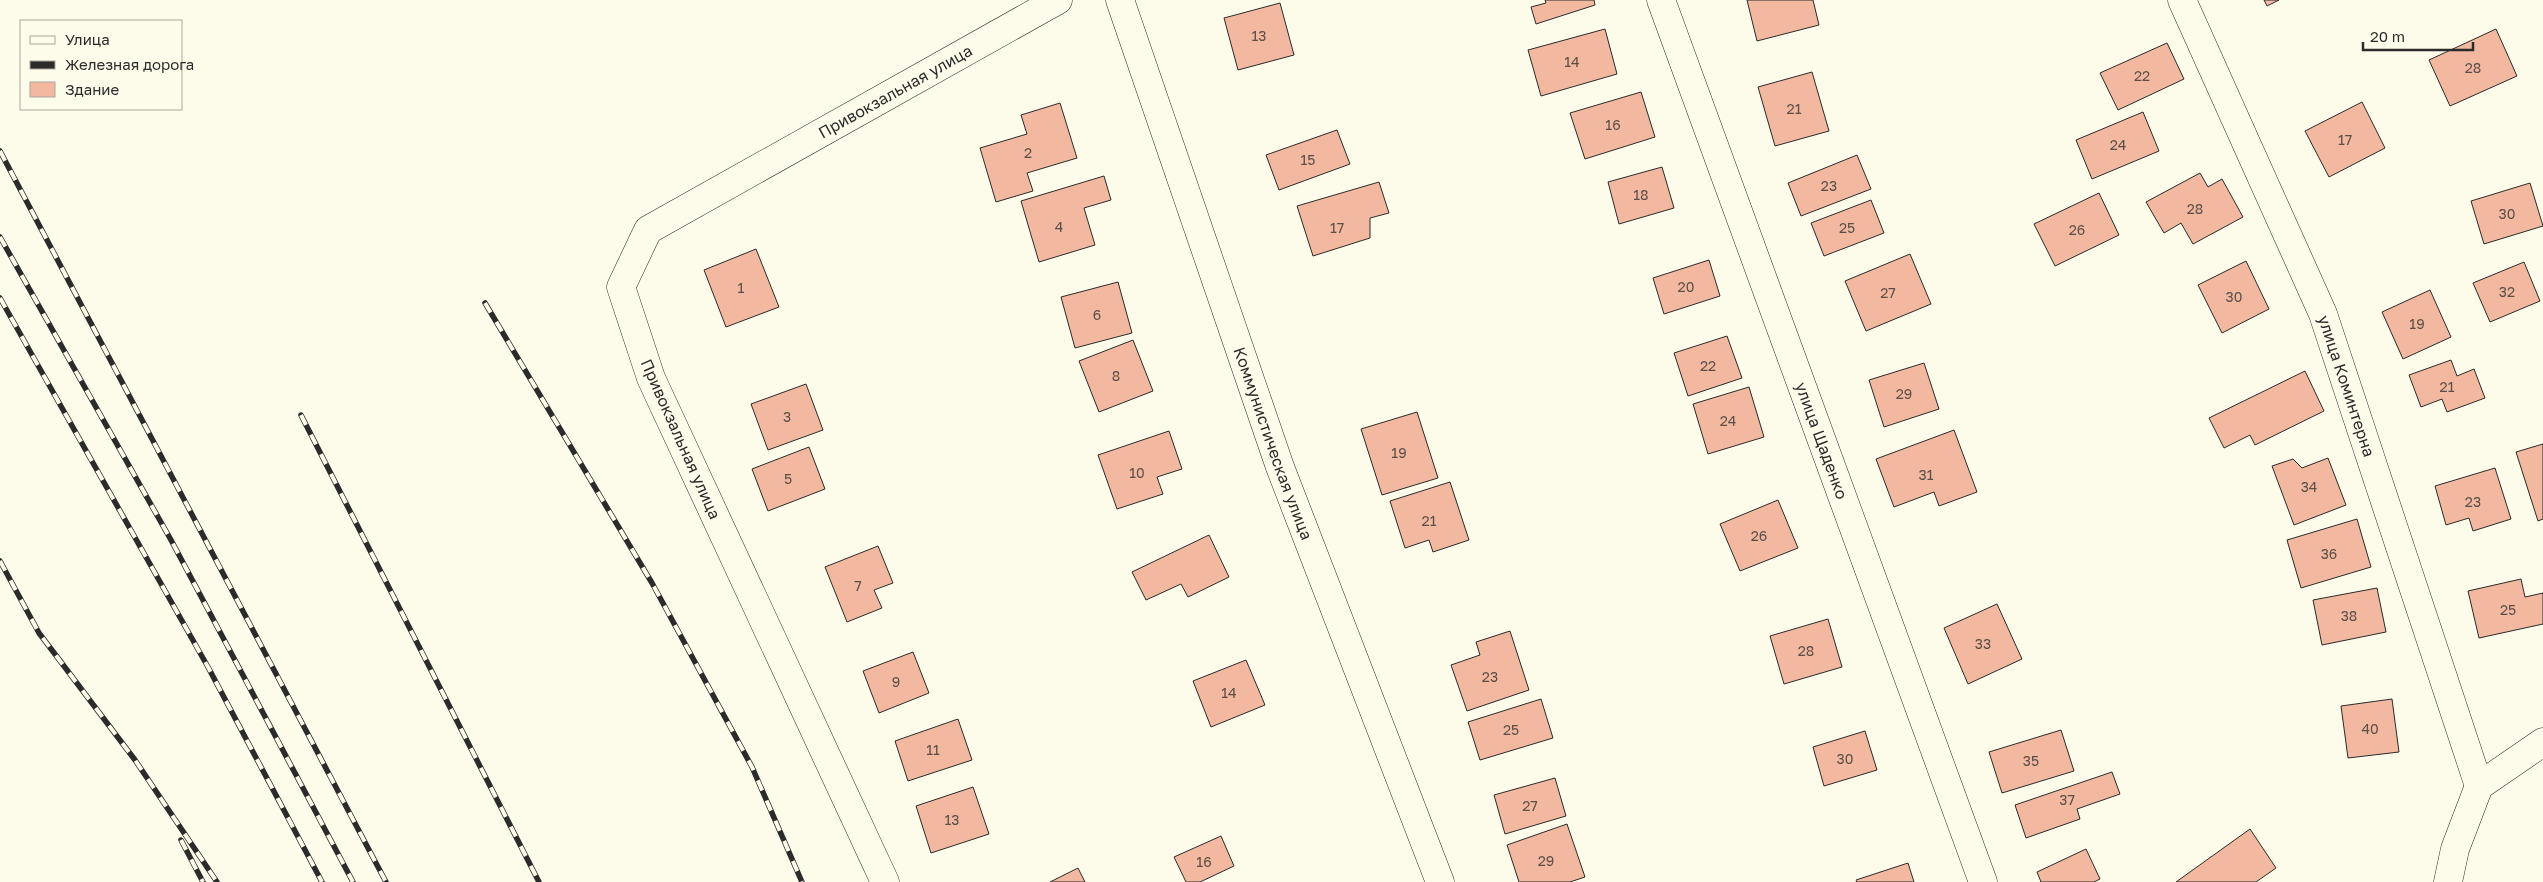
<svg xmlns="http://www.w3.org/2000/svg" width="2543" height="882" font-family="'Golos Text',sans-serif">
<rect width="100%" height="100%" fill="#fdfbea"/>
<!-- building -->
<path fill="#f2b8a0" stroke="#2b2b2b" d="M1545,0H1594L1595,5L1536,24L1531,7L1546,3Z
M1747,0H1813L1819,25L1757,41Z
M2264,0H2279L2267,6Z
M1280,3L1294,55L1238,70L1224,18Z
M1605,29L1617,74L1541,96L1528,50Z
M2496,29L2517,76L2450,106L2429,60Z
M2167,43L2184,79L2118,110L2100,73Z
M1812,72L1829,131L1775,146L1758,87Z
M1641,92L1655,137L1585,159L1570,113Z
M2362,102L2385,148L2329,177L2305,131Z
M1060,103L1077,158L1027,173L1033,191L996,202L980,148L1027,134L1021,115Z
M2143,112L2159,151L2092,179L2076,140Z
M1337,130L1350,164L1279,190L1266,155Z
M1857,155L1871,189L1801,216L1788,183Z
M1662,167L1674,208L1619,224L1608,182Z
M2200,173L2208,187L2222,179L2243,217L2193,244L2181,223L2164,233L2146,202Z
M1104,176L1111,200L1084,208L1095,245L1039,262L1021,201Z
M1379,182L1389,213L1370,218V238L1313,256L1297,206Z
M2530,183L2543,226L2484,244L2471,201Z
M2099,193L2119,235L2055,266L2034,224Z
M1871,200L1884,233L1824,256L1811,223Z
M756,249L779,307L726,327L704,270Z
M1910,254L1931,304L1866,331L1845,281Z
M1709,260L1720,296L1664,314L1653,278Z
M2246,261L2269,309L2222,333L2198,285Z
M2524,262L2540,301L2490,322L2473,283Z
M1118,282L1132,333L1075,348L1061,297Z
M2430,290L2451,337L2403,359L2382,312Z
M1727,336L1742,378L1688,396L1674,353Z
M1133,340L1153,391L1099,412L1079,361Z
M2451,360L2457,376L2474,369L2485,398L2447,412L2442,399L2421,407L2409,375Z
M1924,363L1939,409L1884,427L1869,380Z
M2305,371L2324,411L2255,445L2250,435L2224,448L2209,418Z
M806,384L823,430L768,450L751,404Z
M1749,387L1764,437L1708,454L1693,404Z
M1417,412L1438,478L1382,495L1361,429Z
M1954,430L1977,492L1939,506L1934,492L1894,507L1876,459Z
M1169,431L1182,469L1157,477L1163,494L1117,509L1098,455Z
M2543,444V519L2538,521L2516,452Z
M809,447L825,489L768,511L752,469Z
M2328,458L2346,505L2294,525L2272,466L2293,459L2302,468Z
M2495,468L2511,519L2473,531L2469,518L2446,525L2435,486Z
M1450,482L1469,540L1433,552L1429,540L1405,548L1390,501Z
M1778,500L1798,548L1740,571L1720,524Z
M2357,519L2371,567L2301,588L2287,540Z
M1209,535L1229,577L1188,597L1181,584L1146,600L1132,572Z
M878,546L893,583L874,590L882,608L847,622L825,567Z
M2521,579L2525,597L2543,593V624L2479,638L2468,591Z
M2377,588L2386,632L2322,645L2313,600Z
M1997,604L2022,659L1968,684L1944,628Z
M1828,619L1842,667L1784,684L1770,636Z
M1510,631L1529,690L1467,711L1451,665L1480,655L1476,642Z
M913,652L929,693L879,713L863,671Z
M1246,660L1265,705L1211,727L1193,681Z
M1541,699L1553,738L1480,760L1468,722Z
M2392,699L2399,752L2348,758L2341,706Z
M958,719L972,760L908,781L895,741Z
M2061,730L2074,771L2002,793L1989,752Z
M1865,731L1877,770L1824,786L1813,747Z
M2112,772L2120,794L2077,809L2080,819L2026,838L2015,805Z
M1555,778L1566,816L1505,834L1494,795Z
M973,787L989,834L931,853L916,806Z
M1567,824L1585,877L1570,882H1519L1507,845Z
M2250,829L2276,868L2256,882H2176Z
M1221,836L1234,866L1200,882H1186L1174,857Z
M2086,849L2100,879L2094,882H2041L2037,872Z
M1908,863L1914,882H1857L1856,880Z
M1078,868L1085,882H1050Z"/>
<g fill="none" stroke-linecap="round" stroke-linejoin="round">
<defs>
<g id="minor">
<path id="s1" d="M1661,0L1983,882"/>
<path id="s2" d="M2182,0L2323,314L2479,786"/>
<path id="s3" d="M885,882L651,378L621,287L648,230L1058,0"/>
<path d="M2448,882L2455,849L2479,786L2543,742"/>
</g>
<g id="tertiary">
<path id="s4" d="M1120,0L1280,467L1440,882"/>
</g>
</defs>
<!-- minor casing -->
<use href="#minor" stroke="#2b2b2b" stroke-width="29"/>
<!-- tertiary casing -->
<use href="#tertiary" stroke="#2b2b2b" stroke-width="29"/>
<!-- minor -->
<use href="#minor" stroke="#fdfbea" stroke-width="28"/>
<!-- tertiary -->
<use href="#tertiary" stroke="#fdfbea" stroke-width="28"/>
<defs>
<path id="rail" d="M0,151L386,882
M0,237L171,540L353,882
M0,298L208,667L322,882
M485,303L652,583L752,767L802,882
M301,415L539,882
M0,561L39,633L135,760L217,882
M181,840L203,882"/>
</defs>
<!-- rail casing -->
<use href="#rail" stroke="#2b2b2b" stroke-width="5.5"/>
<!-- rail -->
<use href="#rail" stroke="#fdfbea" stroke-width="4" stroke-dasharray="11" stroke-linecap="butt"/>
</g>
<g text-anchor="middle" stroke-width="4" stroke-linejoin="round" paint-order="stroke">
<!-- number labels -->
<g font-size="14" fill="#5d4e48">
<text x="1259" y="41">13</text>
<text x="1572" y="67">14</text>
<text x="2473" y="73">28</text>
<text x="2142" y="81">22</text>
<text x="1794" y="114">21</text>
<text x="1613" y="130">16</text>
<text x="2345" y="145">17</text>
<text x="2118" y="150">24</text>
<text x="1028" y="158">2</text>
<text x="1308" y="165">15</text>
<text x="1829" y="191">23</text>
<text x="1641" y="200">18</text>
<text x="2195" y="214">28</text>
<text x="2507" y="219">30</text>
<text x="1059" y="232">4</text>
<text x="1337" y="233">17</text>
<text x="1847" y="233">25</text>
<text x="2077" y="235">26</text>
<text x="1686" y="292">20</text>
<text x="741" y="293">1</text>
<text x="2507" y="297">32</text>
<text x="1888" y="298">27</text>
<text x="2234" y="302">30</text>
<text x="1097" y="320">6</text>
<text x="2417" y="329">19</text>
<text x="1708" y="371">22</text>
<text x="1116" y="381">8</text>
<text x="2447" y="392">21</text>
<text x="1904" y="399">29</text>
<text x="787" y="422">3</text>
<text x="1728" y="426">24</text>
<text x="1399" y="458">19</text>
<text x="1137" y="478">10</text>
<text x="1926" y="480">31</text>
<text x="788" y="484">5</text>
<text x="2309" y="492">34</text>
<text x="2473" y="507">23</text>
<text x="1429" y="526">21</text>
<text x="1759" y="541">26</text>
<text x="2329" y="559">36</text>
<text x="858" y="591">7</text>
<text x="2508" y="615">25</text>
<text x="2349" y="621">38</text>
<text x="1983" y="649">33</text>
<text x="1806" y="656">28</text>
<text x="1490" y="682">23</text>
<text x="896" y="687">9</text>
<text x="1229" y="698">14</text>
<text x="2370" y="734">40</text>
<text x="1511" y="735">25</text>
<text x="933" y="755">11</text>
<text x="1845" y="764">30</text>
<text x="2031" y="766">35</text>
<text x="2067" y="805">37</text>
<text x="1530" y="811">27</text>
<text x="952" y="825">13</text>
<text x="1546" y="866">29</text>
<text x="1204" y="867">16</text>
</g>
<!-- street labels -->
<g font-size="16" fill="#2b2b2b" stroke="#fdfbea">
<text dy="6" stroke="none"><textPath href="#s3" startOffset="998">Привокзальная улица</textPath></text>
<text dy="6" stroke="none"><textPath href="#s2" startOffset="420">улица Коминтерна</textPath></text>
<text transform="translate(681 439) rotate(66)" y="6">Привокзальная улица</text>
<text dy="6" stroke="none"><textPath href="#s1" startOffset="469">улица Щаденко</textPath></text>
<text dy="6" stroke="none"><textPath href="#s4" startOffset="469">Коммунистическая улица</textPath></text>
</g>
</g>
<!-- legend -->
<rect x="20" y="20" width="162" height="90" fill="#fdfbea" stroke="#a9a89e"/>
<rect x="30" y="36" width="25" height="8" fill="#fdfbea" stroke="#a9a89e"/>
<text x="65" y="45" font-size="15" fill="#2b2b2b">Улица</text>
<rect x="30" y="61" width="25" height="8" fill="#2b2b2b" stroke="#a9a89e"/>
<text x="65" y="70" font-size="15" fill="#2b2b2b">Железная дорога</text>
<rect x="30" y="82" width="25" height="15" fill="#f2b8a0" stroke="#a9a89e"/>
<text x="65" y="95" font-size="15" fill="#2b2b2b">Здание</text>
<!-- scale -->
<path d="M2363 42v8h110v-8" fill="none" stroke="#2b2b2b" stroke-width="2.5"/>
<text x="2370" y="42" font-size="15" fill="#2b2b2b" stroke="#fdfbea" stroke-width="4" paint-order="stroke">20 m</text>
</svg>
